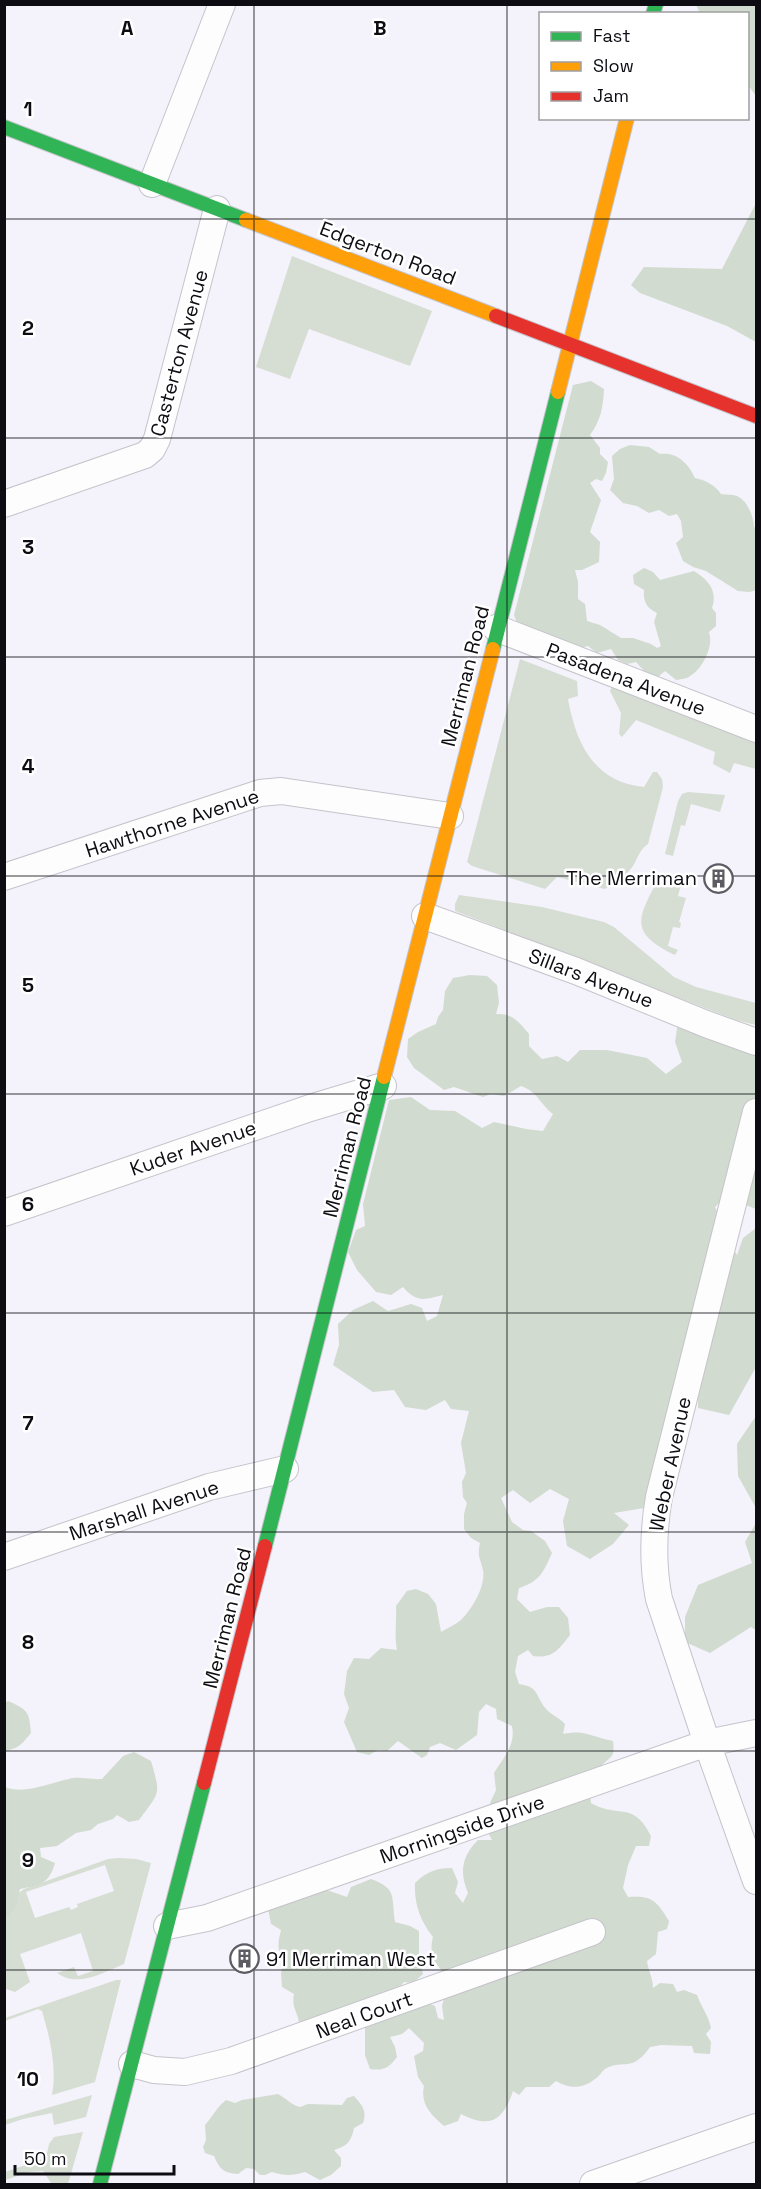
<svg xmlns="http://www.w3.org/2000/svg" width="761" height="2189" font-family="'Space Grotesk',sans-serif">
<rect width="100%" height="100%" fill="#f4f2fa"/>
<!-- green -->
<path fill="#d6ded4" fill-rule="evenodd" d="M292,256L432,311L410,366L309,329L290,379L256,367Z
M520,659L577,681L578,696L568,699C576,744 594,782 644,787L653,772H657L662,779L663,787L648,844C638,850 637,863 629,871C622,878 613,884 605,889L557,877L545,889L472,866L467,862Z
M613,684L756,738V769L734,763L730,773L713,764L715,752L636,720L622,737L619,734L621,713L610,691Z
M688,792L725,795L720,812L691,804L685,826L681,825L673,856L665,854L678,801L682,794Z
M660,875L682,881L678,896L686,898L679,922L681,923L680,928L673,927L668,946L678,950L675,955C625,931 640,916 660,875Z
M459,895L542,907L604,922L614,927L674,977L696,987L756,1003V1025L736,1020L455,911V904Z
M118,1858L136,1859L151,1863L124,1964C102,1973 78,1988 57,1973L74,1967L78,1976L93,1971L81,1933L20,1954L30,1982L15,1992L6,1989L5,1903L24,1889L108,1859ZM105,1865L114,1891L77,1904L78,1907L71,1910L69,1907L35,1918L26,1892Z
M116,1980H121L95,2082L52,2095C57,2067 50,2038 42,2011L38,2009L5,2021V2018Z
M92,2095L86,2117L54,2125L52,2113L23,2119L5,2125V2120Z
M83,2132L68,2184L51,2183L43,2171L30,2172L5,2180V2172L46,2158L49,2144L54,2137Z"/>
<!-- forest -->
<path fill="#d1dbcf" d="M696,5H756V96L748,85V14L700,13Z
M756,203V342L727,326L640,293L631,285L644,267L722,269Z
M591,381L604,389C603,407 601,420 590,435L600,448V454L608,462L606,473L602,481L596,479L590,483L601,500L590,532L600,542L599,562L582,570H575L578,582V599L585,604L587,621L600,625L621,638H633L651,644L657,648L661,646L654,622L657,613C647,608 643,602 644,590L634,584L633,575L644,568L653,572L660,580L694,571C708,580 718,590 712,608L716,613V626L709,632C714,646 703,668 690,676C687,679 681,679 676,680L665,671L658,677L646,673L636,662L627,664L618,660L611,649L597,653L588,646L568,651L519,628L514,615L573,385Z
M630,445L649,447L660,454C677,452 688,463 695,478C705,480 715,485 721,494C726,495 732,494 737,496C747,500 754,517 754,527L756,528V590L750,592L738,591L706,571L693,567L683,561L676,543L683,537L681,521L677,514L669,516L659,510L649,513L637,506L623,503L610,490L614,479L612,456L620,449Z
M470,975L487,976L497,985L499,1003L496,1014C512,1013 519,1022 529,1034V1046L542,1059L557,1056L568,1062L580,1050H607L647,1058L666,1074L682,1062L675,1042L678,1022L756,1049V1209L725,1197L715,1207C723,1223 726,1240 737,1255L743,1238L756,1228V1367L729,1415L698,1408V1368L667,1444L652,1468L653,1492L644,1508L614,1513L629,1525L613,1544L590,1559L567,1546L563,1521L569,1499L550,1489L530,1503L513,1490L501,1498L512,1522L523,1530L531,1531L545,1541L552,1553C543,1573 540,1581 519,1588L517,1599L530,1612L547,1607H559L568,1618L570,1635C559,1649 553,1659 533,1656L528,1650L518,1656L515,1672L519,1684C540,1687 535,1696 546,1709C551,1715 560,1718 565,1724L563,1734C585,1729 592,1737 613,1741C615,1758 612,1755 601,1766C592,1775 589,1791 591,1803C619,1819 633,1800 651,1836L649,1846H636L628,1865L623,1888L628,1897C652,1895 657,1901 669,1921L667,1929L658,1932L656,1954L647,1961C648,1970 653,1978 653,1988L660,1983L673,1984L677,1992L684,1990L697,1995C701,2007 709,2016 711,2028L706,2034L711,2042L710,2054L694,2053L692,2046L661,2045L650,2047C631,2074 624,2058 605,2069C601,2072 599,2077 595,2079C583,2089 569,2089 556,2081L549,2087H526L519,2095L513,2091C503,2121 490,2129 461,2114L458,2121L444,2126C431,2115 420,2104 424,2086L418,2077L414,2056L423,2051L424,2043L409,2028L402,2034L390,2037L395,2047L397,2057C389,2068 383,2071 370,2069L365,2055V2009L419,2000L435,2006L438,2018L444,2020L442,2006L450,1978C436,1966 428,1956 433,1937C420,1920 414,1904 415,1883C426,1872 436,1868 452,1868L458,1882L455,1893L463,1903L468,1893C459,1872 462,1856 478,1840H492L485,1827L494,1811L490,1803L496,1790L494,1773C504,1757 516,1745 512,1726L497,1719L496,1709L486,1704L479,1712L477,1735L456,1750L440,1743L430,1747L427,1755L422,1758L398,1741L387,1751L378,1750L369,1755L357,1752L344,1722L349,1708L344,1694L347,1671L354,1658L369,1659L381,1648L397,1650C394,1635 397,1621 396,1606L407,1591L416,1589L428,1594L436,1604L441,1632C447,1628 455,1625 461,1620C472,1609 486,1586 483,1570C480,1557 477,1557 480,1543L471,1538L464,1529V1514L467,1503L463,1497L462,1482L466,1473L461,1443L469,1411L451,1409L445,1400L426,1410L405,1407L394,1390L373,1392L333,1365L339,1345L338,1324L353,1310L373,1301L388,1311L411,1304L422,1308L427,1321L437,1316L443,1295C425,1299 418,1304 403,1287L391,1295L376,1292L357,1270L348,1252L356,1230L365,1226L363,1204L389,1100L411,1097L430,1110L455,1111L482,1128L494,1122L526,1129L543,1131L553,1114C539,1103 538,1092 521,1086L504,1096L491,1094L483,1097L454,1087L444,1090L414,1068L407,1057L408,1039L418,1032L436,1024L438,1017L443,1010L445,991L453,978Z
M756,1416V1508L738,1476L737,1444Z
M756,1523V1630L751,1627L710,1653L685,1642V1617L698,1585L752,1563L745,1542Z
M8,1701C28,1710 29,1711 31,1733C21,1745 19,1748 5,1751V1703Z
M134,1752L151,1761C161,1796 160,1791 139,1820L129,1822L117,1815L113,1819L98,1824L91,1830L76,1833L57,1846L40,1848L41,1857L55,1863C49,1884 40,1885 20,1889L16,1906L5,1919V1787C24,1795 49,1783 69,1779C79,1776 91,1780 102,1779L123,1756Z
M371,1879C398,1889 391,1897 395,1922L410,1926L419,1931V1954L423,1974L413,1983L404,1982L389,1999L299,2026C299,2012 291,2009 294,1994L282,1987L281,1973L285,1960C276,1950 278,1943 281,1930L271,1924L268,1909L324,1889L347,1897L351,1887Z
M278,2094C286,2098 291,2105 300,2107L308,2104L342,2105L347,2098L354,2096C363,2106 367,2111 363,2123L354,2128C351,2142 347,2146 334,2150L341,2158V2166L331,2175L320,2180L305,2172C292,2176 285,2176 272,2172L265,2175H260L254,2169L246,2168L238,2174C223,2173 220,2169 214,2156L205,2153L203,2147L206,2140L205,2125C213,2116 217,2107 226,2100L235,2103L242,2100Z"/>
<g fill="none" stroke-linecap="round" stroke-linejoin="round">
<defs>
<path id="street" d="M152,184L222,4
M4,504L145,455L152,449L157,439L217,209
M496,628L756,729
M4,877L260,793L281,791L450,816
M425,916L576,971L706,1024L756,1042
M756,1112L659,1497C653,1532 652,1564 659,1599L707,1743L756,1881
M4,1213L310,1108L383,1086
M4,1557L209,1487L285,1469
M167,1926L207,1918L707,1743L756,1733
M132,2064L154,2070L185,2072L231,2061L592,1932
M593,2184L756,2127"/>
<path id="fast" d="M653,14L656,4
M4,127L246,220
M493,649L558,392
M265,1546L384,1077
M100,2184L204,1783"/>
<path id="slow" d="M246,220L496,316
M558,392L627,118
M384,1077L493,649"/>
<path id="jam" d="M496,316L756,416
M204,1783L265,1546"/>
</defs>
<!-- street casing -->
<use href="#street" stroke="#c5c4cb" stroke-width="28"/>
<!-- fast casing -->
<use href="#fast" stroke="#c5c4cb" stroke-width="16"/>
<!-- slow casing -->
<use href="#slow" stroke="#c5c4cb" stroke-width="16"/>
<!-- jam casing -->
<use href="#jam" stroke="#c5c4cb" stroke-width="16"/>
<!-- street -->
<use href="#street" stroke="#fdfdfe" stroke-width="26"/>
<!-- fast -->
<use href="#fast" stroke="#30b455" stroke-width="14"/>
<!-- slow -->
<use href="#slow" stroke="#ff9f0a" stroke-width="14"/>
<!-- jam -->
<use href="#jam" stroke="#e5322d" stroke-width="14"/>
</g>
<!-- grid -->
<path fill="none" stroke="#0d0c12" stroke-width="1.5" stroke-opacity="0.55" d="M254,4V2184M507,4V2184M4,219H756M4,438H756M4,657H756M4,876H756M4,1094H756M4,1313H756M4,1532H756M4,1751H756M4,1970H756"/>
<!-- icons -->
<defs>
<symbol id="building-ring" viewBox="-11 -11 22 22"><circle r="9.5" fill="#fff" stroke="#5e5c63" stroke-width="1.5"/><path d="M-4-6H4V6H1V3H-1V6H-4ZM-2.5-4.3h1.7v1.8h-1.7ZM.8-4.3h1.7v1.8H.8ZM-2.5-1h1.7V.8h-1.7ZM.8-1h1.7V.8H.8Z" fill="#5e5c63"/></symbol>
</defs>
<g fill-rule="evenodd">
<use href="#building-ring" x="702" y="862" width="33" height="33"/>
<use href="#building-ring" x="228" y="1942" width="33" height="33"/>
</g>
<g text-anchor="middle" stroke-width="5" stroke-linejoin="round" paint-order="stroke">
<!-- street labels -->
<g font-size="20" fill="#0d0c12" stroke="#fff">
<text transform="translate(388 253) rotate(21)" y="7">Edgerton Road</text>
<text transform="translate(179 353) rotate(-75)" y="7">Casterton Avenue</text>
<text transform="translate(465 676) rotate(-76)" y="7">Merriman Road</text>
<text transform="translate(626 679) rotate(21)" y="7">Pasadena Avenue</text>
<text transform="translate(172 823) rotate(-18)" y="7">Hawthorne Avenue</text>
<text transform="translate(591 978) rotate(21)" y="7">Sillars Avenue</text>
<text transform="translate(347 1147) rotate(-76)" y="7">Merriman Road</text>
<text transform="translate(193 1148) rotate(-19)" y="7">Kuder Avenue</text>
<text transform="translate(670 1464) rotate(-78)" y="7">Weber Avenue</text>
<text transform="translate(144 1510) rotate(-18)" y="7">Marshall Avenue</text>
<text transform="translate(227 1618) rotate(-76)" y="7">Merriman Road</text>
<text transform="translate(462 1829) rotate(-19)" y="7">Morningside Drive</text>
<text transform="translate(364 2015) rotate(-20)" y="7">Neal Court</text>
</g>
<!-- poi labels -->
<g font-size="20" fill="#0d0c12" stroke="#fff" text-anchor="end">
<text x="697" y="885">The Merriman</text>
<text x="266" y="1966" text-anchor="start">91 Merriman West</text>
</g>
</g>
<g font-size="20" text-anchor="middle" font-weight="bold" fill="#0d0c12" stroke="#fff" stroke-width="5" stroke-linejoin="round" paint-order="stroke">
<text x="127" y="35">A</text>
<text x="380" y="35">B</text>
<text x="28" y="116">1</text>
<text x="28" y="335">2</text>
<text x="28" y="554">3</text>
<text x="28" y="773">4</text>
<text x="28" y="992">5</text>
<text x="28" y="1211">6</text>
<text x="28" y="1430">7</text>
<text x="28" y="1649">8</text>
<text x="28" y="1867">9</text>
<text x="28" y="2086">10</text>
</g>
<!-- border -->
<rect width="761" height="2189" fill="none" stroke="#0d0c12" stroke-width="12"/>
<!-- legend -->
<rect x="539" y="12" width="210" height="108" fill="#ffffff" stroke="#9e9ea0" stroke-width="1.5"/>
<rect x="551" y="32" width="30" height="9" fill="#30b455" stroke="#9e9ea0" stroke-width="1.5"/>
<text x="593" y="42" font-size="18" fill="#0d0c12">Fast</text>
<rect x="551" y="62" width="30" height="9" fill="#ff9f0a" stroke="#9e9ea0" stroke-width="1.5"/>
<text x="593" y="72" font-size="18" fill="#0d0c12">Slow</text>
<rect x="551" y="92" width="30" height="9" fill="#e5322d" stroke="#9e9ea0" stroke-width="1.5"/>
<text x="593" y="102" font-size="18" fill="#0d0c12">Jam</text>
<!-- scale -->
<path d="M15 2165v9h159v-9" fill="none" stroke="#0d0c12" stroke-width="3"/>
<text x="24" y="2165" font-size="18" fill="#0d0c12" stroke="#ffffff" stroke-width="4.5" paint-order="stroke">50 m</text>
</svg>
